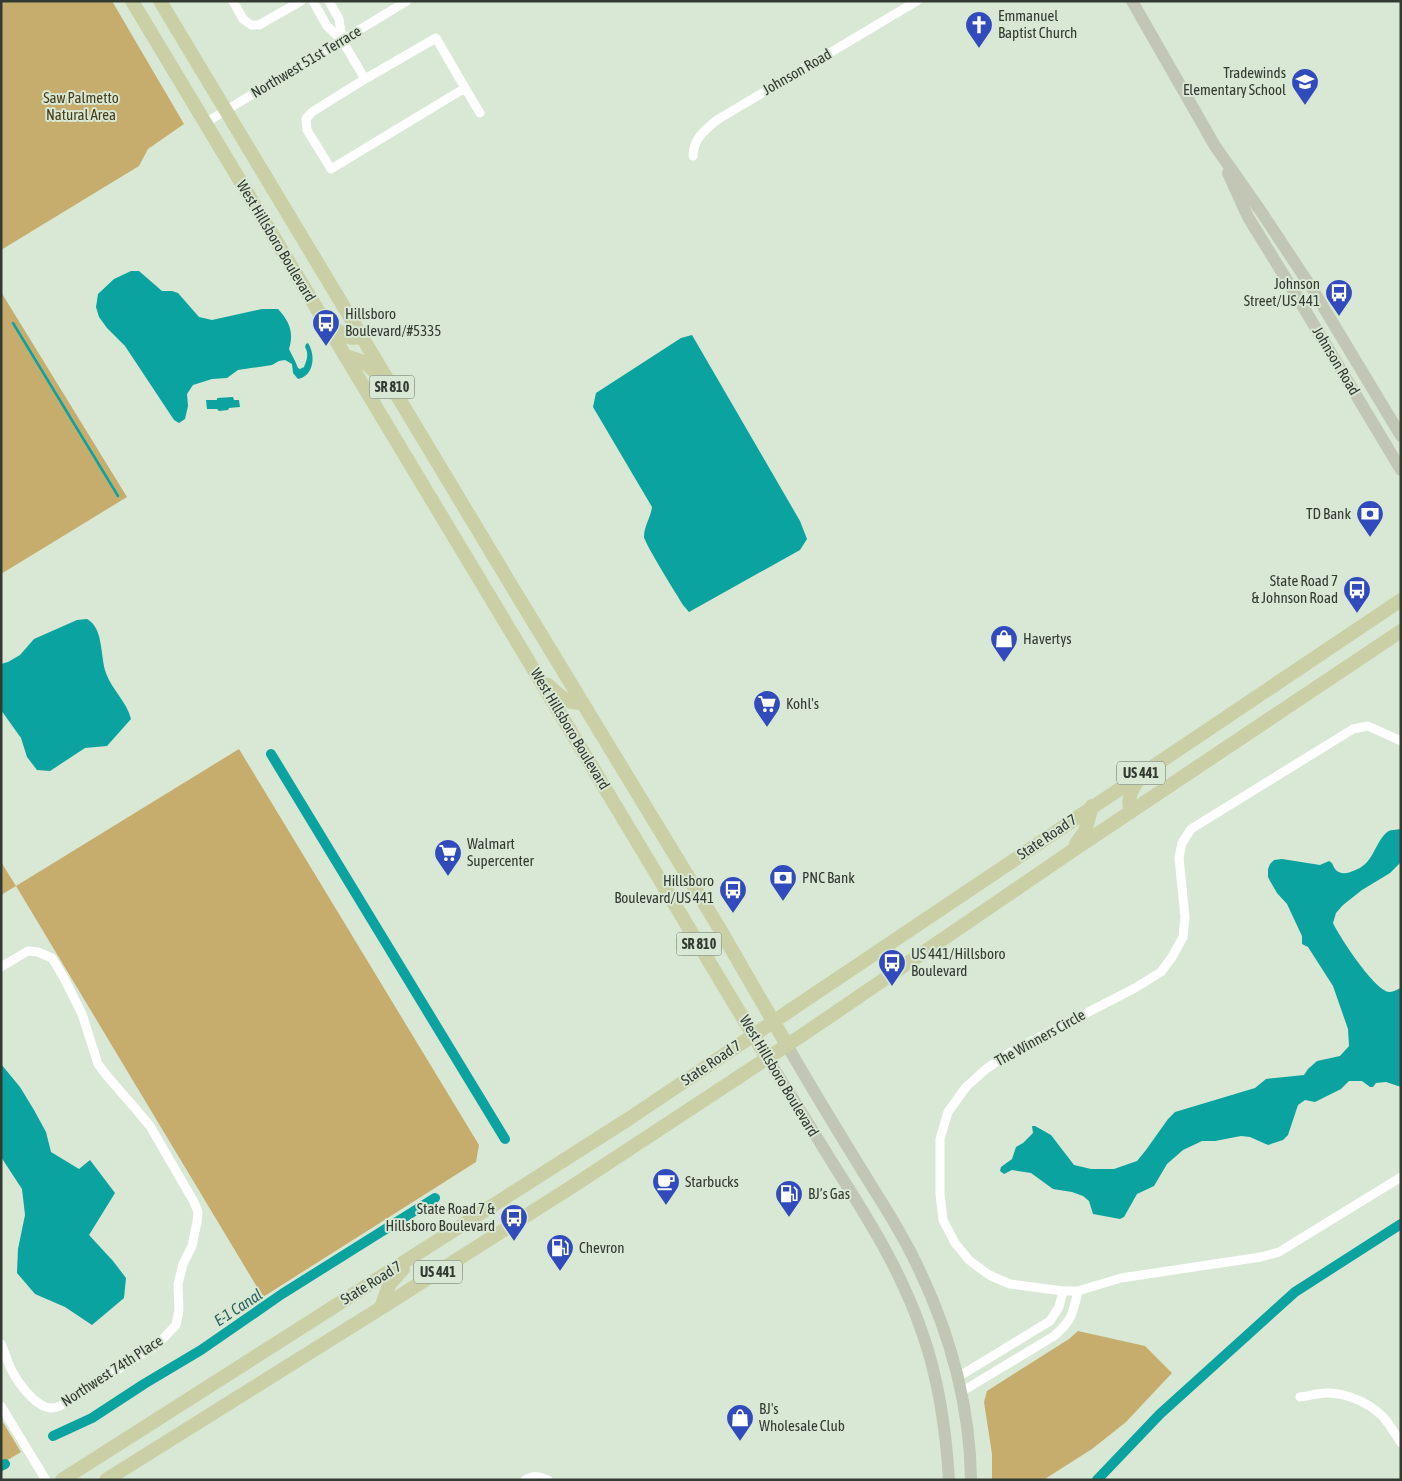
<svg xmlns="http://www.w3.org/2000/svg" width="1402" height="1481" font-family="'Asap Condensed',sans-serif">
<rect width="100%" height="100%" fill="#d8e8d4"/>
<!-- green -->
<path fill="#c6ad6e" d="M1,1H112L184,124L148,149L139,166L1,250Z
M1,292L127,497L1,574Z
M239,749L479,1145L476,1162L263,1297L16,886L1,895V862L16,886Z
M1078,1331L1145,1346L1172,1373L1126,1422L1092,1449L1048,1477L1044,1480H992V1454L984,1402L987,1391L1069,1339Z
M1,1419L21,1452L1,1464Z"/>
<!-- water -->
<path fill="#0aa39f" d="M131,271H139L162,291H172L178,293L199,317L212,320L262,309H278C290,322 294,333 289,349L295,361L298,368L300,369L304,367C307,360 309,354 305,347L306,344L308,343C316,355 314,376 298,379L293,373L292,364L285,360L279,361L272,365L238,370L227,378L212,379L193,385L187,394L188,406L185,419L179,423L174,420L125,346L107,328L99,317L96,307L98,294L114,279Z
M692,335L800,521L807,539L800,550L689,612L683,605C677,595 645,544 644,537C644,526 651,517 652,507L593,407L596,393L681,338Z
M233,397L234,400H239L240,407L229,408L228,410L219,411L217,409H207L206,400H217V398Z
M87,619C104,628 100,657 106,673C112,690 127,702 131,719L107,746L85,748L50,771L37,770L27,757L21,738L1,710V664L8,662L20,655L34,639L77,620Z
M1401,829V862L1390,873L1362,890L1343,905L1336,913L1333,923C1339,936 1376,993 1390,992C1393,992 1398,989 1401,988V1087L1386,1082L1376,1083L1373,1087H1370L1362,1081H1349L1341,1089L1315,1102L1305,1100L1298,1105L1288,1135L1283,1140L1268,1145L1250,1137L1241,1136L1215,1141H1202L1183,1150L1167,1164L1154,1186L1137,1194L1124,1217L1120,1219L1093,1214L1089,1201L1083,1196L1072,1192L1053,1189L1031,1173L1012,1170L1004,1174L1000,1171L1001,1167L1012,1159L1016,1147L1023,1143L1033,1133L1032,1126H1035L1051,1135L1074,1165L1091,1169H1114L1137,1161L1146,1150L1168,1119L1175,1112L1255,1088L1266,1079L1304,1075L1308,1069L1317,1061L1340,1056L1349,1046L1348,1029L1333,986L1308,947L1302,944V936L1287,904L1277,893L1270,881L1268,877V869L1270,864L1274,860L1282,859L1320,865L1329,861L1332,863C1334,868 1336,872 1342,873C1346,874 1350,872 1353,871C1374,864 1373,846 1386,833C1390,829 1396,830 1401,829Z
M1,1064L20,1087L34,1110L46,1132L51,1152L79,1169L90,1160L115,1193L89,1235L113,1261L126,1278L124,1298L92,1325L65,1307L35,1294L17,1273L18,1249L25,1215L22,1189L1,1157Z"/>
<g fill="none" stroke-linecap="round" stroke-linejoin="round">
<!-- stream -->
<path stroke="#0aa39f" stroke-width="2.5" d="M13,323L118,496"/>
<!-- canal -->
<path stroke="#0aa39f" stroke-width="10" d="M271,754L505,1139
M53,1436L92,1418L144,1384L201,1350L282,1294L435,1198
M1,1466L5,1464
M1097,1480L1160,1414L1295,1292L1401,1224"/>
<!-- street -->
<path stroke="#fff" stroke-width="9" d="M233,1L243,19L251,25H259L301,1
M313,1L327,26L342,40L365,79L312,112L306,119L307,130L331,169L465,88L436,38L365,79
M329,1L339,19L342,40
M465,88L480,113
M205,123L407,1
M693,156C693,139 705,130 717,120L917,1
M1401,741L1368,726L1353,729L1191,829L1182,843L1179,858L1185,917L1183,937L1172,957L1161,972L1135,988L1011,1052L986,1069L966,1087L948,1112L940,1139V1194L943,1220L955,1243L969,1260L989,1275L1010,1284L1063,1291H1078L1121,1278L1261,1257L1279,1252L1401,1177
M1,967L28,951L38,952L52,958L64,978L82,1014L98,1064L107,1076L134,1107L150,1126L194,1202L198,1212L197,1222L192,1246L183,1264L178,1284L179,1310L176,1325L157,1345L60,1406C58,1407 55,1408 52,1408C36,1408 18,1383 11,1369C7,1361 5,1352 1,1344
M958,1377L1050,1321L1059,1307L1063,1291
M961,1392L1054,1336C1072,1321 1073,1313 1078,1291
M1300,1397C1309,1396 1318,1393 1327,1393C1349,1393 1375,1405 1388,1423C1393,1430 1397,1437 1401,1443
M1,1406L46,1480
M525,1480C534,1475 539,1476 548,1480"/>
<!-- secondary -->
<path stroke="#c2c6b4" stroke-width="12" d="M1132,1L1215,146L1260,210L1313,290L1401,436
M1228,173L1248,217L1296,295L1401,470
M787,1045C814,1093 843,1139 871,1185C885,1207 898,1228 910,1251C946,1321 970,1400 971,1480
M767,1058C791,1095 814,1133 837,1170C871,1223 903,1275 923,1335C939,1381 946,1431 949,1480"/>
<!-- primary -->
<path stroke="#cacfa6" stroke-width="14" d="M132,1L767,1058
M160,1L508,580L718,926L787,1045
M328,323C338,330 349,343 361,336
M345,356C364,362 366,361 380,378
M548,685C559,695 566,704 583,703
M1131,812C1126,797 1133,788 1140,777
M1076,844L1085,831L1092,806
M381,1308L389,1285L403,1269
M62,1480L630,1118L1401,600
M106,1480L392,1301L573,1186L807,1032L1072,851L1401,631"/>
</g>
<!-- icons -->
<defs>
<symbol id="church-pin" viewBox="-11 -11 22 30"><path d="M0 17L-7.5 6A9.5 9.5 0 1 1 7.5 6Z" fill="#314bbc" stroke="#d8e8d4"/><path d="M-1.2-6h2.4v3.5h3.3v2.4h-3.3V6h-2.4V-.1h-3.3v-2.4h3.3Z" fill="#fff"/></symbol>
<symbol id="school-pin" viewBox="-11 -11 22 30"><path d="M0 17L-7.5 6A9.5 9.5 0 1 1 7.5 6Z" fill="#314bbc" stroke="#d8e8d4"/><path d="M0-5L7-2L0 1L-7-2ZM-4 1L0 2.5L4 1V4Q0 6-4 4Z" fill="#fff"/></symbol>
<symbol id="bus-pin" viewBox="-11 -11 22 30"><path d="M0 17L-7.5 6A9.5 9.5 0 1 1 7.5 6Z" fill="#314bbc" stroke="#d8e8d4"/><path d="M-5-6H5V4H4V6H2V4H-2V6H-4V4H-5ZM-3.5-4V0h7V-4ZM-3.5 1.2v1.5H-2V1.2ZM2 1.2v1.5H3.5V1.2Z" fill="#fff"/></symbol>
<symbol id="bank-pin" viewBox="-11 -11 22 30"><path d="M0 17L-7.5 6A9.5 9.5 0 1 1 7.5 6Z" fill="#314bbc" stroke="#d8e8d4"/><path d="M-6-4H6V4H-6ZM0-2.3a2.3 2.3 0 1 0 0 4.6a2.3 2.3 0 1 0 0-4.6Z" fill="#fff"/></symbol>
<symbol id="shop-pin" viewBox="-11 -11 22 30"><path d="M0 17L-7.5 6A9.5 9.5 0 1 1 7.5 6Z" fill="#314bbc" stroke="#d8e8d4"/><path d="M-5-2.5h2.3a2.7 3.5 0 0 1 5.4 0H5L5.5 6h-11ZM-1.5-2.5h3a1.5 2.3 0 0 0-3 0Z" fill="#fff"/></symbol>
<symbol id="supermarket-pin" viewBox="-11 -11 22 30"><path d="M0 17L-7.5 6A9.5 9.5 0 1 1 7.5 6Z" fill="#314bbc" stroke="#d8e8d4"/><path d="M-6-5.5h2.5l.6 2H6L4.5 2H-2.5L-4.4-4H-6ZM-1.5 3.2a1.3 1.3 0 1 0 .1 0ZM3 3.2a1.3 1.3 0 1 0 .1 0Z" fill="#fff"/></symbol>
<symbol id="cafe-pin" viewBox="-11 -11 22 30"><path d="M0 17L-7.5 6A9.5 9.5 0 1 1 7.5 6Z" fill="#314bbc" stroke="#d8e8d4"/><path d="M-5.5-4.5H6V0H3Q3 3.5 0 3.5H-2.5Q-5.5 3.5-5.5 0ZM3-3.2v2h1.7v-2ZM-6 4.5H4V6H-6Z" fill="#fff"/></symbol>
<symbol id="fuel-pin" viewBox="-11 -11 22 30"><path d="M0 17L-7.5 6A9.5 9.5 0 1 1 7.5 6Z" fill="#314bbc" stroke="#d8e8d4"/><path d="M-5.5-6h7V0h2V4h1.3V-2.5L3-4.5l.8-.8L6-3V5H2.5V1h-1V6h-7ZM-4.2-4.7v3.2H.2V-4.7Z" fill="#fff"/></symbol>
</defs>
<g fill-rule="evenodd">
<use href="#church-pin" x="963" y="9" width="32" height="43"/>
<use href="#school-pin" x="1289" y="66" width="32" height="43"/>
<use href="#bus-pin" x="1323" y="277" width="32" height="43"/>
<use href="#bus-pin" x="310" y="307" width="32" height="43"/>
<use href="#bank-pin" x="1354" y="498" width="32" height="43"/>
<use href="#bus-pin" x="1341" y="574" width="32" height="43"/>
<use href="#shop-pin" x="988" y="623" width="32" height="43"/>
<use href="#supermarket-pin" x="751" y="688" width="32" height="43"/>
<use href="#supermarket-pin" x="432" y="837" width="32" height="43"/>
<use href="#bank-pin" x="767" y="862" width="32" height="43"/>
<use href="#bus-pin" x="717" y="874" width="32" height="43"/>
<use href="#bus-pin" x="876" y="947" width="32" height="43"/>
<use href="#cafe-pin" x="650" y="1166" width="32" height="43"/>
<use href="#fuel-pin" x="773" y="1178" width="32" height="43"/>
<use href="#bus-pin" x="498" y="1202" width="32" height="43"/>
<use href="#fuel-pin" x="544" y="1232" width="32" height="43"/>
<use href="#shop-pin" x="724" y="1402" width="32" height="43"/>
</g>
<g text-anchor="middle" stroke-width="4" stroke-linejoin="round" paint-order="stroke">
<!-- shield labels -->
<g fill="#d8e8d4" stroke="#646e63" stroke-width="1">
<rect x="369.5" y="375.5" width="45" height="23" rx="4"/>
<rect x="1117" y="761.5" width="48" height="23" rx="4"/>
<rect x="676.5" y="932.5" width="45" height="23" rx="4"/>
<rect x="414" y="1260.5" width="48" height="23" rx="4"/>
</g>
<g font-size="14" font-weight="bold" fill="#333a32">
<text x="392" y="392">SR 810</text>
<text x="1141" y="778">US 441</text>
<text x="699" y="949">SR 810</text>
<text x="438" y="1277">US 441</text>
</g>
<!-- poi labels -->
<g font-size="15" fill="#333a32" stroke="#d8e8d4" text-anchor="start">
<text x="998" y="21">Emmanuel<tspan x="998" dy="17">Baptist Church</tspan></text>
<text x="1286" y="78" text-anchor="end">Tradewinds<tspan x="1286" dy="17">Elementary School</tspan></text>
<text x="1320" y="289" text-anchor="end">Johnson<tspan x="1320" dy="17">Street/US 441</tspan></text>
<text x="345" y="319">Hillsboro<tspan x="345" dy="17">Boulevard/#5335</tspan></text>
<text x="1351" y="519" text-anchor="end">TD Bank</text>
<text x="1338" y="586" text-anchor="end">State Road 7<tspan x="1338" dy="17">&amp; Johnson Road</tspan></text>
<text x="1023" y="644">Havertys</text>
<text x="786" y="709">Kohl's</text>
<text x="467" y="849">Walmart<tspan x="467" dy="17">Supercenter</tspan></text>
<text x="802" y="883">PNC Bank</text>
<text x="714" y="886" text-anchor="end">Hillsboro<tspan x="714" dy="17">Boulevard/US 441</tspan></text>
<text x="911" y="959">US 441/Hillsboro<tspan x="911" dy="17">Boulevard</tspan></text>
<text x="685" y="1187">Starbucks</text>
<text x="808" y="1199">BJ’s Gas</text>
<text x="495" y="1214" text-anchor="end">State Road 7 &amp;<tspan x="495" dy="17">Hillsboro Boulevard</tspan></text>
<text x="579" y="1253">Chevron</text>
<text x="759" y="1414">BJ's<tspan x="759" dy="17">Wholesale Club</tspan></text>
</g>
<!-- street labels -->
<g font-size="15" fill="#333a32" stroke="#d8e8d4">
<text transform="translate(306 62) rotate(-31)" y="5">Northwest 51st Terrace</text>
<text transform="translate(797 72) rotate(-30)" y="5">Johnson Road</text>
<text transform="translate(276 241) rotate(59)" y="5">West Hillsboro Boulevard</text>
<text transform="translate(1336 361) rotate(59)" y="5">Johnson Road</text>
<text transform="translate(570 729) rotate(59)" y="5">West Hillsboro Boulevard</text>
<text transform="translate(1047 837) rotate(-34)" y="5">State Road 7</text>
<text transform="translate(1040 1038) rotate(-29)" y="5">The Winners Circle</text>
<text transform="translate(711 1063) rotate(-34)" y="5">State Road 7</text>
<text transform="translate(779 1076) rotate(59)" y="5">West Hillsboro Boulevard</text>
<text transform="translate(371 1283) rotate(-32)" y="5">State Road 7</text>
<text transform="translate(112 1371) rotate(-33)" y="5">Northwest 74th Place</text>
</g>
<!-- park labels -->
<g font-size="15" fill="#493c18" stroke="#d8e8d4">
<text x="81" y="103">Saw Palmetto<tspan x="81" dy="17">Natural Area</tspan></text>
</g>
<!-- water labels -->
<g font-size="16" font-style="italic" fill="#2e6260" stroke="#d8e8d4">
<text transform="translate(238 1307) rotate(-33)" y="6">E-1 Canal</text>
</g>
</g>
<!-- border -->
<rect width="1402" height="1481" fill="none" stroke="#333a32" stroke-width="5"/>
</svg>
